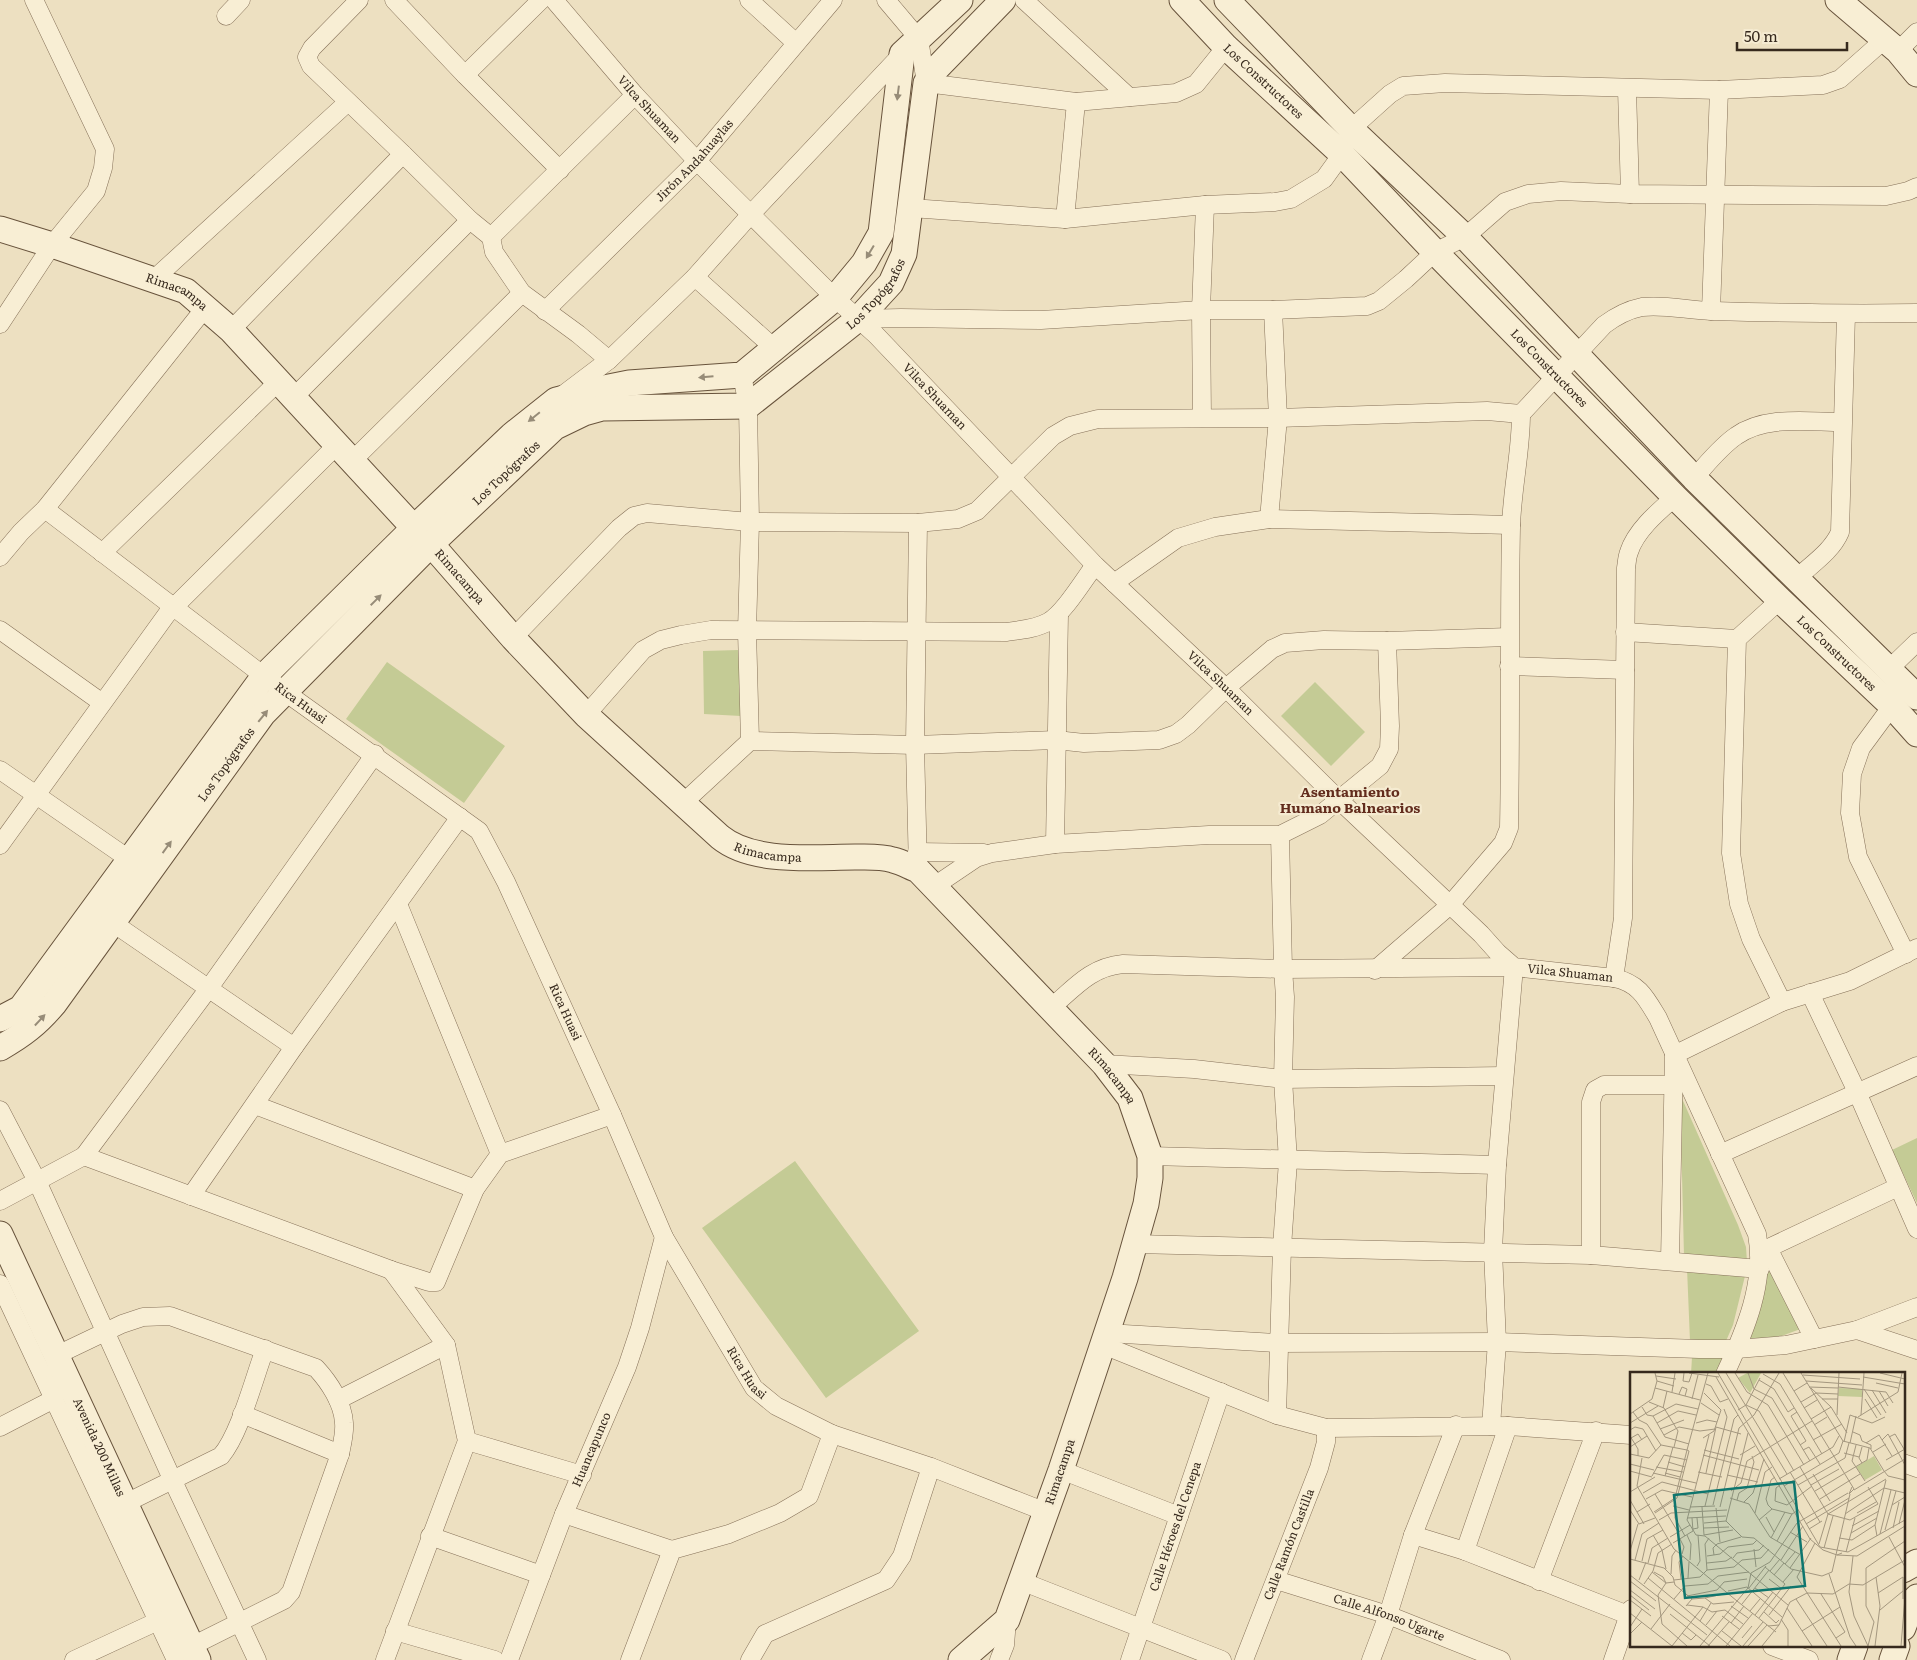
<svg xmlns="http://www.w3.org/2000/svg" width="1917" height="1660" font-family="Literata,serif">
<rect width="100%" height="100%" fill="#ede0c1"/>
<!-- green -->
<path fill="#c4cb95" d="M739,650L741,716L704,714L703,651Z
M387,662L505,746L464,803L346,719Z
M1315,682L1365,732L1331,766L1281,716Z
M1680,1094L1738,1225L1746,1247L1747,1262L1684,1256Z
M1917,1138V1203L1892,1150Z
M795,1161L919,1331L826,1398L702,1228Z
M1767,1256L1803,1328L1779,1337L1749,1341C1760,1313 1763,1286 1767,1256Z
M1687,1268L1745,1276L1733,1325L1726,1341H1690Z
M1723,1356L1715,1374H1691L1692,1357Z"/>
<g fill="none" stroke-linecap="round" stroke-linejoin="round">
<defs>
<g id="street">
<path d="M359,0L312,48L307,57L311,66L403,154L470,220L491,237L494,252L522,293L578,334L609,360"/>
<path d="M394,0L465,75L560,170"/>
<path id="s1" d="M554,0L635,95L697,161L835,298L876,335L1095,565L1226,688L1339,800L1481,934L1498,953L1514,967L1614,978C1639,983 1646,998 1658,1018L1757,1234C1766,1282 1745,1331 1725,1374"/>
<path d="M749,0L796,43"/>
<path d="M886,0L919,39L926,83L1076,102L1176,93L1196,84L1226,47"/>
<path d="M1024,0L1129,97"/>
<path d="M226,16L241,0"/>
<path d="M1898,51L1917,32"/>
<path d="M465,75L541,0"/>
<path d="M1627,89L1630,194"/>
<path d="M911,208L1065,219L1205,205L1275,202L1291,199L1324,179L1342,154L1351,129L1390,94L1403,86L1445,83L1719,90L1823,85L1840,79L1884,40"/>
<path d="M1065,219L1076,102"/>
<path d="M491,237L635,95"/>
<path d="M695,277L774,348"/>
<path d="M153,280L348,102"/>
<path id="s2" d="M545,311L697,161L833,0"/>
<path d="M1711,311L1719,90"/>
<path d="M858,319L901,318L1041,320L1201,310H1273L1367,306L1379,301L1406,279L1435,252L1465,237L1505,202L1528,194L1561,191L1630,194L1886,196L1908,191L1917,187"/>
<path d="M0,324L52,245L96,191L103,168L105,149L34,0"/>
<path d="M231,330L403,154"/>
<path d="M742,375L748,406L750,522L747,631L750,741"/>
<path d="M564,394L609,360L695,277L751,214L902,54"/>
<path d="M294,397L470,220"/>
<path d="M1202,418L1201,310L1205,205"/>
<path d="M353,460L522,293"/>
<path d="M1694,478C1707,464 1720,447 1736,436C1765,415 1808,422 1842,422"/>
<path id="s3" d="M45,509L285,692L479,831L506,882L612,1115L664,1237L754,1388L776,1406L832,1434L931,1467L1046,1512"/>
<path d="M1269,519L1278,418L1273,310"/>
<path d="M102,553L279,381"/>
<path d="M0,557L21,532L45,509L205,308"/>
<path d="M1797,578C1812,564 1832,551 1840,532L1846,314"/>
<path d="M1114,583L1178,538L1215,527L1269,519L1511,525"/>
<path d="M1780,600L1737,639L1731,853L1739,904L1751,939L1782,1002"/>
<path d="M0,630L101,702"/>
<path d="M1625,632L1737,639"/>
<path d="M513,638L619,528L634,516L647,513L750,522L918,523L958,519L977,511L1053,436L1070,426L1098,419L1278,418L1487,411L1521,414L1604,325C1616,316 1627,310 1642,307C1666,304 1690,311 1714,311C1782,313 1849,314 1917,313"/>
<path d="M1509,666L1625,670"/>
<path d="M1889,669L1917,642"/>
<path d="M1892,706L1861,748L1852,774L1850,813L1858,857L1906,954"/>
<path d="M586,715L643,650L661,640L681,635L711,630L1006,632C1020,630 1035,629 1048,622C1064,613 1083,581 1095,565"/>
<path d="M0,770L139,866"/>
<path d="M683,803L750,741L915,745L1056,740L1084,743L1159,740L1176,734L1188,725L1226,688L1272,649L1285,643L1324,640L1387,641L1509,637"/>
<path d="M1055,844L1059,614"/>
<path d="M0,845L167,614L338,444"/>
<path d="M917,852L984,853"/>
<path d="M918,870L915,745L918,523"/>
<path d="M933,887L976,858L992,853L1055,844L1209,835H1280L1320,815L1380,766L1389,749L1390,726L1387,641"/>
<path d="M398,904L500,1154"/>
<path d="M113,923L294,1047"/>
<path d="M1375,970L1449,906L1503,843L1509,828C1511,728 1509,628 1511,527C1512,489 1521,452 1521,414"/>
<path d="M1614,978L1623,918L1626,568C1627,562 1627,557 1629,552C1636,530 1659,511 1675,497"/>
<path d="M1810,993L1857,1092L1917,1229"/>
<path d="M1052,1007C1075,987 1091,967 1123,964L1283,969L1514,967L1497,1165L1493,1251L1497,1342L1491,1426"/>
<path d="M1104,1064L1194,1069L1283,1079L1504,1076"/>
<path d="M255,1105L475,1189"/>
<path d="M0,1110L37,1181L173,1481L257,1660"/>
<path d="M1720,1154L1917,1066"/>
<path d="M84,1156L209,988L375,754"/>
<path d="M1150,1156L1497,1165"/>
<path d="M191,1196L294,1047L460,817"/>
<path d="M0,1201L84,1156L391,1270L429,1282H436L475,1189L500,1154L612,1115"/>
<path d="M1134,1244L1591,1255L1760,1269"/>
<path d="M1768,1248L1814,1339"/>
<path d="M1760,1252L1898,1187"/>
<path d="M1591,1255V1102L1595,1090L1604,1085H1674"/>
<path d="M1670,1261L1674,1055L1782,1002L1850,981L1917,948"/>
<path d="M0,1284L176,1660"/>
<path d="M1857,1330L1917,1307"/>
<path d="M1107,1333L1278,1343L1497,1342L1699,1349H1737L1786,1345L1857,1330L1917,1350"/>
<path d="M1103,1345L1277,1415L1326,1428L1508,1426L1631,1435"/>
<path d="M338,1400L446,1345"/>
<path d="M242,1414L340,1454"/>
<path d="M1277,1415L1282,1247L1288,1161L1283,1079L1285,997L1283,969L1280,835"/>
<path d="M0,1427L54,1399L57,1355L122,1324L143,1317L170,1316L316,1368C329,1382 343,1403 344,1423C345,1433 342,1444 340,1454L291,1592L284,1600L192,1646"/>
<path d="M467,1441L582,1475"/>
<path d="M1903,1463L1917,1468"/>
<path d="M1061,1470L1179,1516"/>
<path d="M126,1503L221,1456C240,1434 254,1378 265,1349"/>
<path d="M564,1514L672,1550"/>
<path d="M1413,1535L1465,1551L1628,1615"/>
<path d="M430,1536L541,1575"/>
<path d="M1465,1551L1508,1426"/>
<path id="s4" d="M1276,1580L1388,1615L1501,1660"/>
<path d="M1021,1581L1222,1660"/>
<path d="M1539,1581L1596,1431"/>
<path d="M395,1631L495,1660"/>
<path d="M1772,1646L1809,1660"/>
<path d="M74,1660L158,1621"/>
<path d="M385,1660L467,1441L446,1345L391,1270"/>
<path id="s5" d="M509,1660L564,1514L627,1367L640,1328L664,1237"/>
<path d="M630,1660L672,1550L729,1534L780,1513L809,1496L832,1434"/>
<path d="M750,1660L765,1634L886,1580L902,1556L931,1467"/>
<path d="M999,1660L1005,1645L1007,1620"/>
<path id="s6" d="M1130,1660L1221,1392"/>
<path id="s7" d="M1244,1660L1319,1468L1326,1442V1428"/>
<path d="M1371,1660L1388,1615L1413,1535L1456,1425"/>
<path d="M1613,1660L1631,1609"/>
</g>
<g id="secondary">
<path id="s8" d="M1182,0L1226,47L1342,154L1435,252L1675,497L1780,600L1892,706L1917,734"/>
<path d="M1227,0L1351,129L1465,237L1694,478L1917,697"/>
<path d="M1838,0L1898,51L1917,74"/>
<path id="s9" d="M0,229L52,245L186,291L231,330L414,528L431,544L513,638L586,715L720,837C753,864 814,857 855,857C867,857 881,856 893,860C902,862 910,867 918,870L1104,1064L1130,1098L1150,1156V1178L1146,1204L1125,1278L1061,1470L1007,1620L961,1660"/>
<path d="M0,1019L21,1008L264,676L414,528L512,435L556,400L599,389L629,383L742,375L835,298L864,263L881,233L902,54L960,0"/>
<path id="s10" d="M0,1048C23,1035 37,1024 54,1004L263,714L431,544L555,427L584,413L602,408L748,406L858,319L891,283L904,254L926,83L935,70L1003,0"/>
<path id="s11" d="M0,1234L198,1660"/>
<path d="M1903,1570L1917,1562"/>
<path d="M1903,1628L1913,1601L1917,1597"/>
<path d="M1850,1660L1855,1646"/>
<path d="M1892,1660L1897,1646"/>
</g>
</defs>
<!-- street casing -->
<use href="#street" stroke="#867159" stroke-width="19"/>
<!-- secondary casing -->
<use href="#secondary" stroke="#68533c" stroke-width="27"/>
<!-- street -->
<use href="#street" stroke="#f8eed4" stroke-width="18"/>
<!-- secondary -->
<use href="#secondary" stroke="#f8eed4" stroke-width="25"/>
</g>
<!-- one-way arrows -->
<defs><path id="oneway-solid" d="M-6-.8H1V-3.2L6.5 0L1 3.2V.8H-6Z" transform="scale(1.25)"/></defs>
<g fill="#978c78">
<use href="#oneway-solid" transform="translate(898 93) rotate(97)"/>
<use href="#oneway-solid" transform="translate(870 252) rotate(121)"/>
<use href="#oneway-solid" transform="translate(706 377) rotate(175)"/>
<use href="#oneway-solid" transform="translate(534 417) rotate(141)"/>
<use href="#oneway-solid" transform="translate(376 600) rotate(-45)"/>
<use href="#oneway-solid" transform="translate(263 716) rotate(-51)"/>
<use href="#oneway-solid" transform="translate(167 847) rotate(-54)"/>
<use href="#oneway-solid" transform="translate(40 1020) rotate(-47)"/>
</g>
<g text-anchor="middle" stroke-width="4.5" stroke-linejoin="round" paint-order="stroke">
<!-- street labels -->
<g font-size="12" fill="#36291d" stroke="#f5ebd1">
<text dy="4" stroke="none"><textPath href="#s8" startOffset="115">Los Constructores</textPath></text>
<text dy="4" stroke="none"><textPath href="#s1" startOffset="145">Vilca Shuaman</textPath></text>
<text dy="4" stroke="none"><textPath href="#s2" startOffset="212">Jirón Andahuaylas</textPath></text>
<text dy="4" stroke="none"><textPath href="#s10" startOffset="1205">Los Topógrafos</textPath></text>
<text dy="4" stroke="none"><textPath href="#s9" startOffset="188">Rimacampa</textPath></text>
<text dy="4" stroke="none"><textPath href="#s8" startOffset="520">Los Constructores</textPath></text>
<text dy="4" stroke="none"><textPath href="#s1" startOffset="550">Vilca Shuaman</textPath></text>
<text dy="4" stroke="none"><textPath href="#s10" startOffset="770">Los Topógrafos</textPath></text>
<text dy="4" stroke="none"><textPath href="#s9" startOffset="592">Rimacampa</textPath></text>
<text dy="4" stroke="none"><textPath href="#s8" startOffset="925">Los Constructores</textPath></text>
<text dy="4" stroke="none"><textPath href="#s1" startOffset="955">Vilca Shuaman</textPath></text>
<text dy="4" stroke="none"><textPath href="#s3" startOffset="321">Rica Huasi</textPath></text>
<text dy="4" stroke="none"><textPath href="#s10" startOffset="365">Los Topógrafos</textPath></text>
<text dy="4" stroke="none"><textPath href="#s9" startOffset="1012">Rimacampa</textPath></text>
<text dy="4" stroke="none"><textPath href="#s1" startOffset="1420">Vilca Shuaman</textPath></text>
<text dy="4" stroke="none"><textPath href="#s3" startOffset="741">Rica Huasi</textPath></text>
<text dy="4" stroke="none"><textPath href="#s9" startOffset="1448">Rimacampa</textPath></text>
<text dy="4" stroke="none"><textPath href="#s3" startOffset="1146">Rica Huasi</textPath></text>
<text dy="4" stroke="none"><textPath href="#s11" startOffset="235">Avenida 200 Millas</textPath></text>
<text dy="4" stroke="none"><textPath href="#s5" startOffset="226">Huancapunco</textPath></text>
<text transform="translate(1060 1472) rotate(-71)" y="4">Rimacampa</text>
<text dy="4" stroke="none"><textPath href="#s6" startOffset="141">Calle Héroes del Cenepa</textPath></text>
<text dy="4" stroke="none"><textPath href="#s7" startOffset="124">Calle Ramón Castilla</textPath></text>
<text dy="4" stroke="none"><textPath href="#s4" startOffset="119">Calle Alfonso Ugarte</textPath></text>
</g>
<!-- neighbourhood labels -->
<g font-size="14" font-weight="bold" fill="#622c1d" stroke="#f5ebd1">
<text x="1350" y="797">Asentamiento<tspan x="1350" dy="16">Humano Balnearios</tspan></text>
</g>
</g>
<!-- overview -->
<g transform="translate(1630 1372)">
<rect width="275" height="275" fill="#ede0c1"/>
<path d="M117,1H131L120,21L108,6ZM209,16L232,17V25L208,24ZM244,84L252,98L235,108L226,95Z" fill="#c4cb95"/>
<path fill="none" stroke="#a4977f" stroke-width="1" d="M54,1L53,9L59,10L62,1M59,1L89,5M88,1L190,175L218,180L275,148M96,1L157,102M105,1L117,20L138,33L174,93M118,1L124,17L142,26L180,89M153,1L224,117L219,122L222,115M171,1L213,69L240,76L254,99M250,1L275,7M133,2L150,12L192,82M173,3L230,7M26,4L46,7M86,5L180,167L193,178L207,183L212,181M233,5L275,12M129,8L144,17L158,40L164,36M27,9L44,14M176,9L232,13M246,11L268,16M76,12L81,14L90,30L98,27M179,15L208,16M208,15L256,20L263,31M25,16L70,28M181,16L201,35L217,61M234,17L251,43M242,18L256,41M164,19L177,11M249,19L258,34M42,20L45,1M74,21L91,38M49,22L52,15L57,17L55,24M62,27L68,3M192,27H208M235,27L247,46M19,30L34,36L48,59L44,75M171,30L186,21L208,22M71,31L89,43M116,33L129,39L164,99M12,35L17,43L23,44L35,65L59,72M33,36L37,19M174,36L187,28M108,38L116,33L130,6M3,40L9,48L17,52L31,73M167,40L161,44L176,69L170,73M0,42L22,27L27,9L25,1M207,43L209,1M231,43L234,1M23,44L46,32L68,37M228,45L268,20L272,1M181,47L201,35M0,51L28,34M27,51L48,39L66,43M66,51L77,48L87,50M184,53L197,45M30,57L54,48M0,58L5,55L13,57L26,79M223,60L230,63L232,69L241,73V77M118,61L96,149L112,165L124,166L161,197L192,204L202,200L220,122M34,63L49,55L70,59L85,57M79,63L57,148L66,163L75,164L158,233M0,64L8,77V84M259,65L265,62L274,77M1,66L8,62L12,68M73,66L84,59L91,38M183,68L212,52M252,68L258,62L275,93M214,70L220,43L242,51L255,45M220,71L226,44M236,71L249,63L262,84M226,73L222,89L235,109M0,75L17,64M74,78L109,87M173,78L179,75L190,92M243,80L256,72M214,81L229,85M0,82L19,86L31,73L57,78L78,1M73,83L129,98M110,83L125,74M12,86L7,114L44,177L107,229L118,216L121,201L140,190L167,151L218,121M256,88L275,77M38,90L55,95M232,91L229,86L232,75M0,92L24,98M26,95L53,100M170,95L198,142M181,98L209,81L213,69M0,99L22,105M254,99L258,104L275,108M68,100L92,105M160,100L190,150M23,101L66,111M35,101L50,105M76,101L86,55L111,62M183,102L200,129M97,103L128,110M22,104L34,83L57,88M35,104L43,75M145,105L141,108L136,127L138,133L142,137L162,142L167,139M149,107L203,75L209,64M168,113L215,86L219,71M181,113L209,97M154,114L181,98M238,115L248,132M224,118L275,87M101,119L111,111L117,89L182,49M185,119L237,88L239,76M0,120L25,105M13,121L32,110L78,122M25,122L48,160M100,126L119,132L140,165L169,182M16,127L32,118L62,125M190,127L230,102M0,128L14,152M107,128L109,121L117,116L124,90L122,84M145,129L157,133L182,114M145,129L146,116L150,113M114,130L123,121L134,87M83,133L104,47L108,43M262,133L275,125M43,134L59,138M45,134V146L55,164M75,134L97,45L94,37M60,135L85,134M72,135L74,163L103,158M90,135L109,56L124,43L149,1M86,136L90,170M0,138L9,152L25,146M7,140L20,132M24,140L45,126L57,78L59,79L47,126L25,141M125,141L135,100L142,95M227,141L246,130M198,142L220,148L248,132M215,142L254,116L275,121M136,145L144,160M57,146L96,144M29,148L41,141L97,138M129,148L142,137M74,151L96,149M176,152L219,126M269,152L275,128M222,154L249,139M74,156L99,155M263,156L269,130M63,157L68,156L67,146M179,157L192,149M255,158L266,119M160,160L177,170M221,161L247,146M12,162L29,151M250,162L261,118M23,163L32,178L36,197M57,163L61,172L60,188M247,164L245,153L256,108M40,165L60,153M259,165L275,195M141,166L155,140M209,166L222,168L245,153M50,167L54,175L52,182M147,169L162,142M43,171L63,159L62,146M185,171L167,205L211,274M189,172L198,142L256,107M194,176L203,144M124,177L126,195M0,179L8,152M216,180L225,146M84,183L83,176L87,172L111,165M207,183L227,184L275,154M77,184L90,182L98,175L123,172L127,168M223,184L219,220L224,244L238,274M103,186L107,181L129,178L134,173M0,187L34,196L43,205L45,213L62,227M5,188L12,162M151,188L173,154M12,189L17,167L33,158M18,191L22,176L38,166M77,191L96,189L102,185M155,192L165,180M67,194L70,189L68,163M160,196L181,166M77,198L75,172L79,166M140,199L150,187M22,200L36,211L44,210M24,200L33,205L36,211M41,202L42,184L46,178M199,202L220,265L226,274M0,203L77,263M144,203L154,191M18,206L100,274M58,206L59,190M51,207L49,190L53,184M139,207L152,217M9,208L16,190M44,208L70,205L77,198L104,195L112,188L131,186L139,177M0,209L26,229M153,210L164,197M36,211L28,223L32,252L57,274M14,212L23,199L28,181L42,172M119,216L136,194M125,216L139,226M0,218L25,237M98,219L117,215L152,245M248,221L273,205M191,222L215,260L206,266M0,223L19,238M57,224L87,218L94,210L117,207M75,226L98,221M44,227L55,214L78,212L88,204L119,200M166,227L197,274M273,227V205M0,228L21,244M112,232L139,198M57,233L73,235L82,240L95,238L113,252M56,234L62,227L75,226L83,232L104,230M101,234L118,246M157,236L182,274M250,238L273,219M120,239L130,227M134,240L146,251L149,248M0,241L42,274M40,242L80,274M125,243L143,220M139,243L161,214M92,244L109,257M129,246L155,212L135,195M151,247L158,258V274M70,249L81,231M101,251L114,234M76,253L87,239M138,254L149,253L160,230L177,221L203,222L219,212L233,213L275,188M0,255L12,237M21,257L40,232M92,259L111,274M172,259L210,235M52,261L61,268L66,263M0,262L12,250M112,266L122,254M42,274L73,235M70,274L107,229L146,260M78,274L99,250M96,274L123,241M113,274L133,250M118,274L137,253M132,274L149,253M238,274L244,250L236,234V196L275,169M245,274L250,234L246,205M271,274L275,225"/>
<path fill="#0f766e" fill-opacity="0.15" stroke="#0f766e" stroke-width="2.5" d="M164,110L175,214L55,226L44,123Z"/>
<rect width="275" height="275" fill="none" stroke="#36291d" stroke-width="2.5"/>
</g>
<!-- scale -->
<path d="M1737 42v8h110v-8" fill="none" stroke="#36291d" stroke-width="2.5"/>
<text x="1744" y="42" font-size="15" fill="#36291d" stroke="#f5ebd1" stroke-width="4" paint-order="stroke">50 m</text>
</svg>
